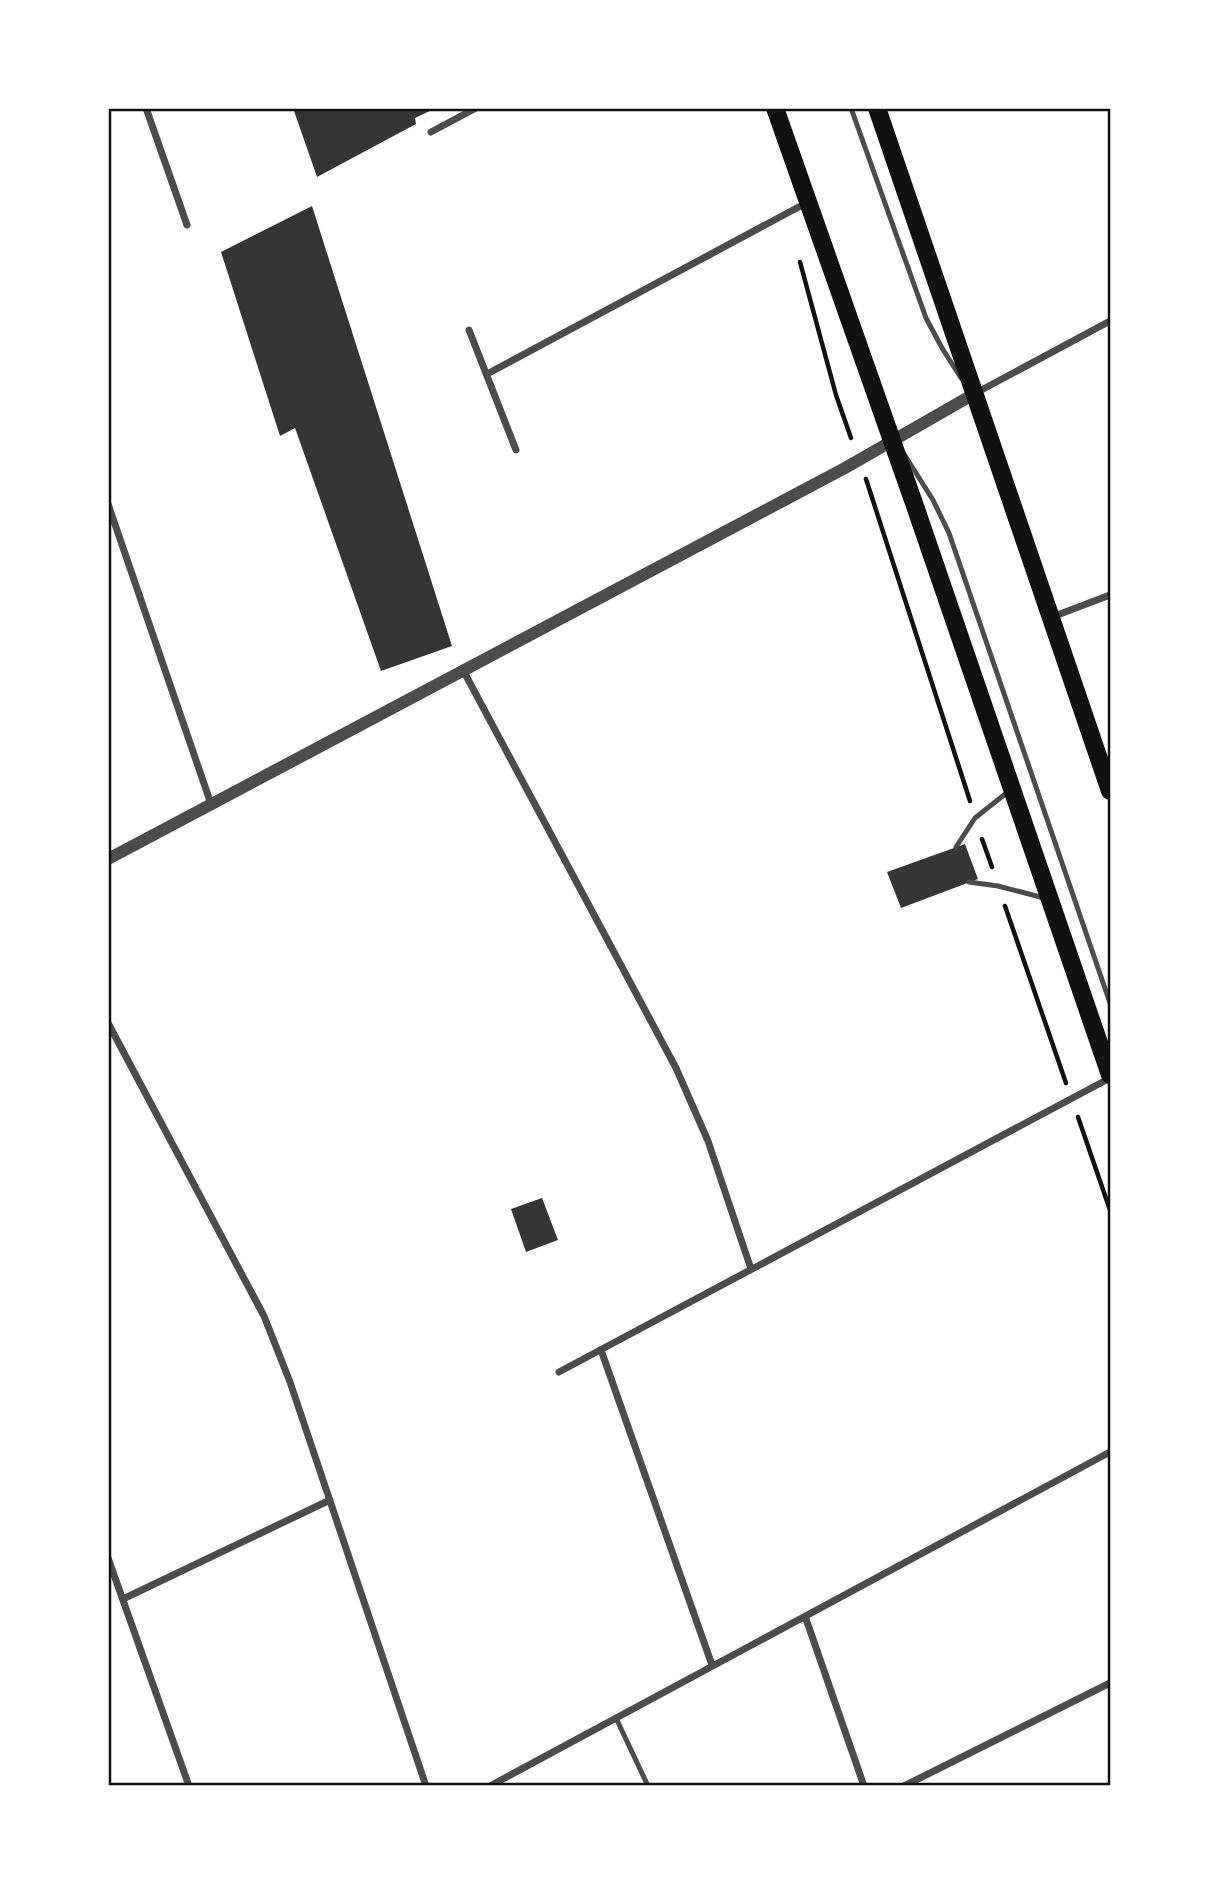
<svg xmlns="http://www.w3.org/2000/svg" width="1219" height="1894" font-family="'PT Sans Narrow',sans-serif">
<rect width="100%" height="100%" fill="#fff"/>
<!-- building -->
<path fill="#353535" d="M293,108H436L415,118L416,124L317,177Z
M312,206L452,646L381,671L295,428L280,436L221,252Z
M965,844L978,879L901,908L887,872Z
M542,1198L558,1240L526,1252L511,1209Z"/>
<g fill="none" stroke-linecap="round" stroke-linejoin="round">
<!-- path -->
<path stroke="#111" stroke-width="4.5" d="M800,262L836,395L851,438
M866,479L970,801
M982,839L992,867
M1005,906L1066,1083
M1078,1117L1110,1210"/>
<!-- service -->
<path stroke="#4c4c4c" stroke-width="5" d="M851,108L926,318L942,348L961,378
M904,454L933,500L949,533L1110,1003
M956,847L975,818L1009,791
M969,882L998,886L1044,898
M616,1718L648,1786"/>
<!-- minor -->
<path stroke="#4c4c4c" stroke-width="7" d="M146,108L187,225
M431,132L476,108
M469,330L516,450
M487,374L808,202
M974,394L1110,321
M108,504L211,804
M1052,617L1110,595
M463,670L676,1068L708,1141L751,1269
M108,1023L264,1316L290,1382L426,1786
M601,1350L712,1665
M559,1372L1110,1078
M108,1558L189,1786
M123,1599L330,1500
M805,1616L864,1786
M490,1786L1110,1452
M904,1786L1110,1683"/>
<!-- tertiary -->
<path stroke="#4c4c4c" stroke-width="12" d="M108,859L845,468L974,394"/>
<!-- primary -->
<path stroke="#111" stroke-width="18" d="M775,108L915,506L1110,1075
M877,108L1110,791"/>
</g>
<!-- border -->
<rect width="1219" height="1894" fill="none" stroke="#ffffff" stroke-width="220"/>
<rect x="110" y="110" width="999" height="1674" fill="none" stroke="#111" stroke-width="2.5"/>
</svg>
